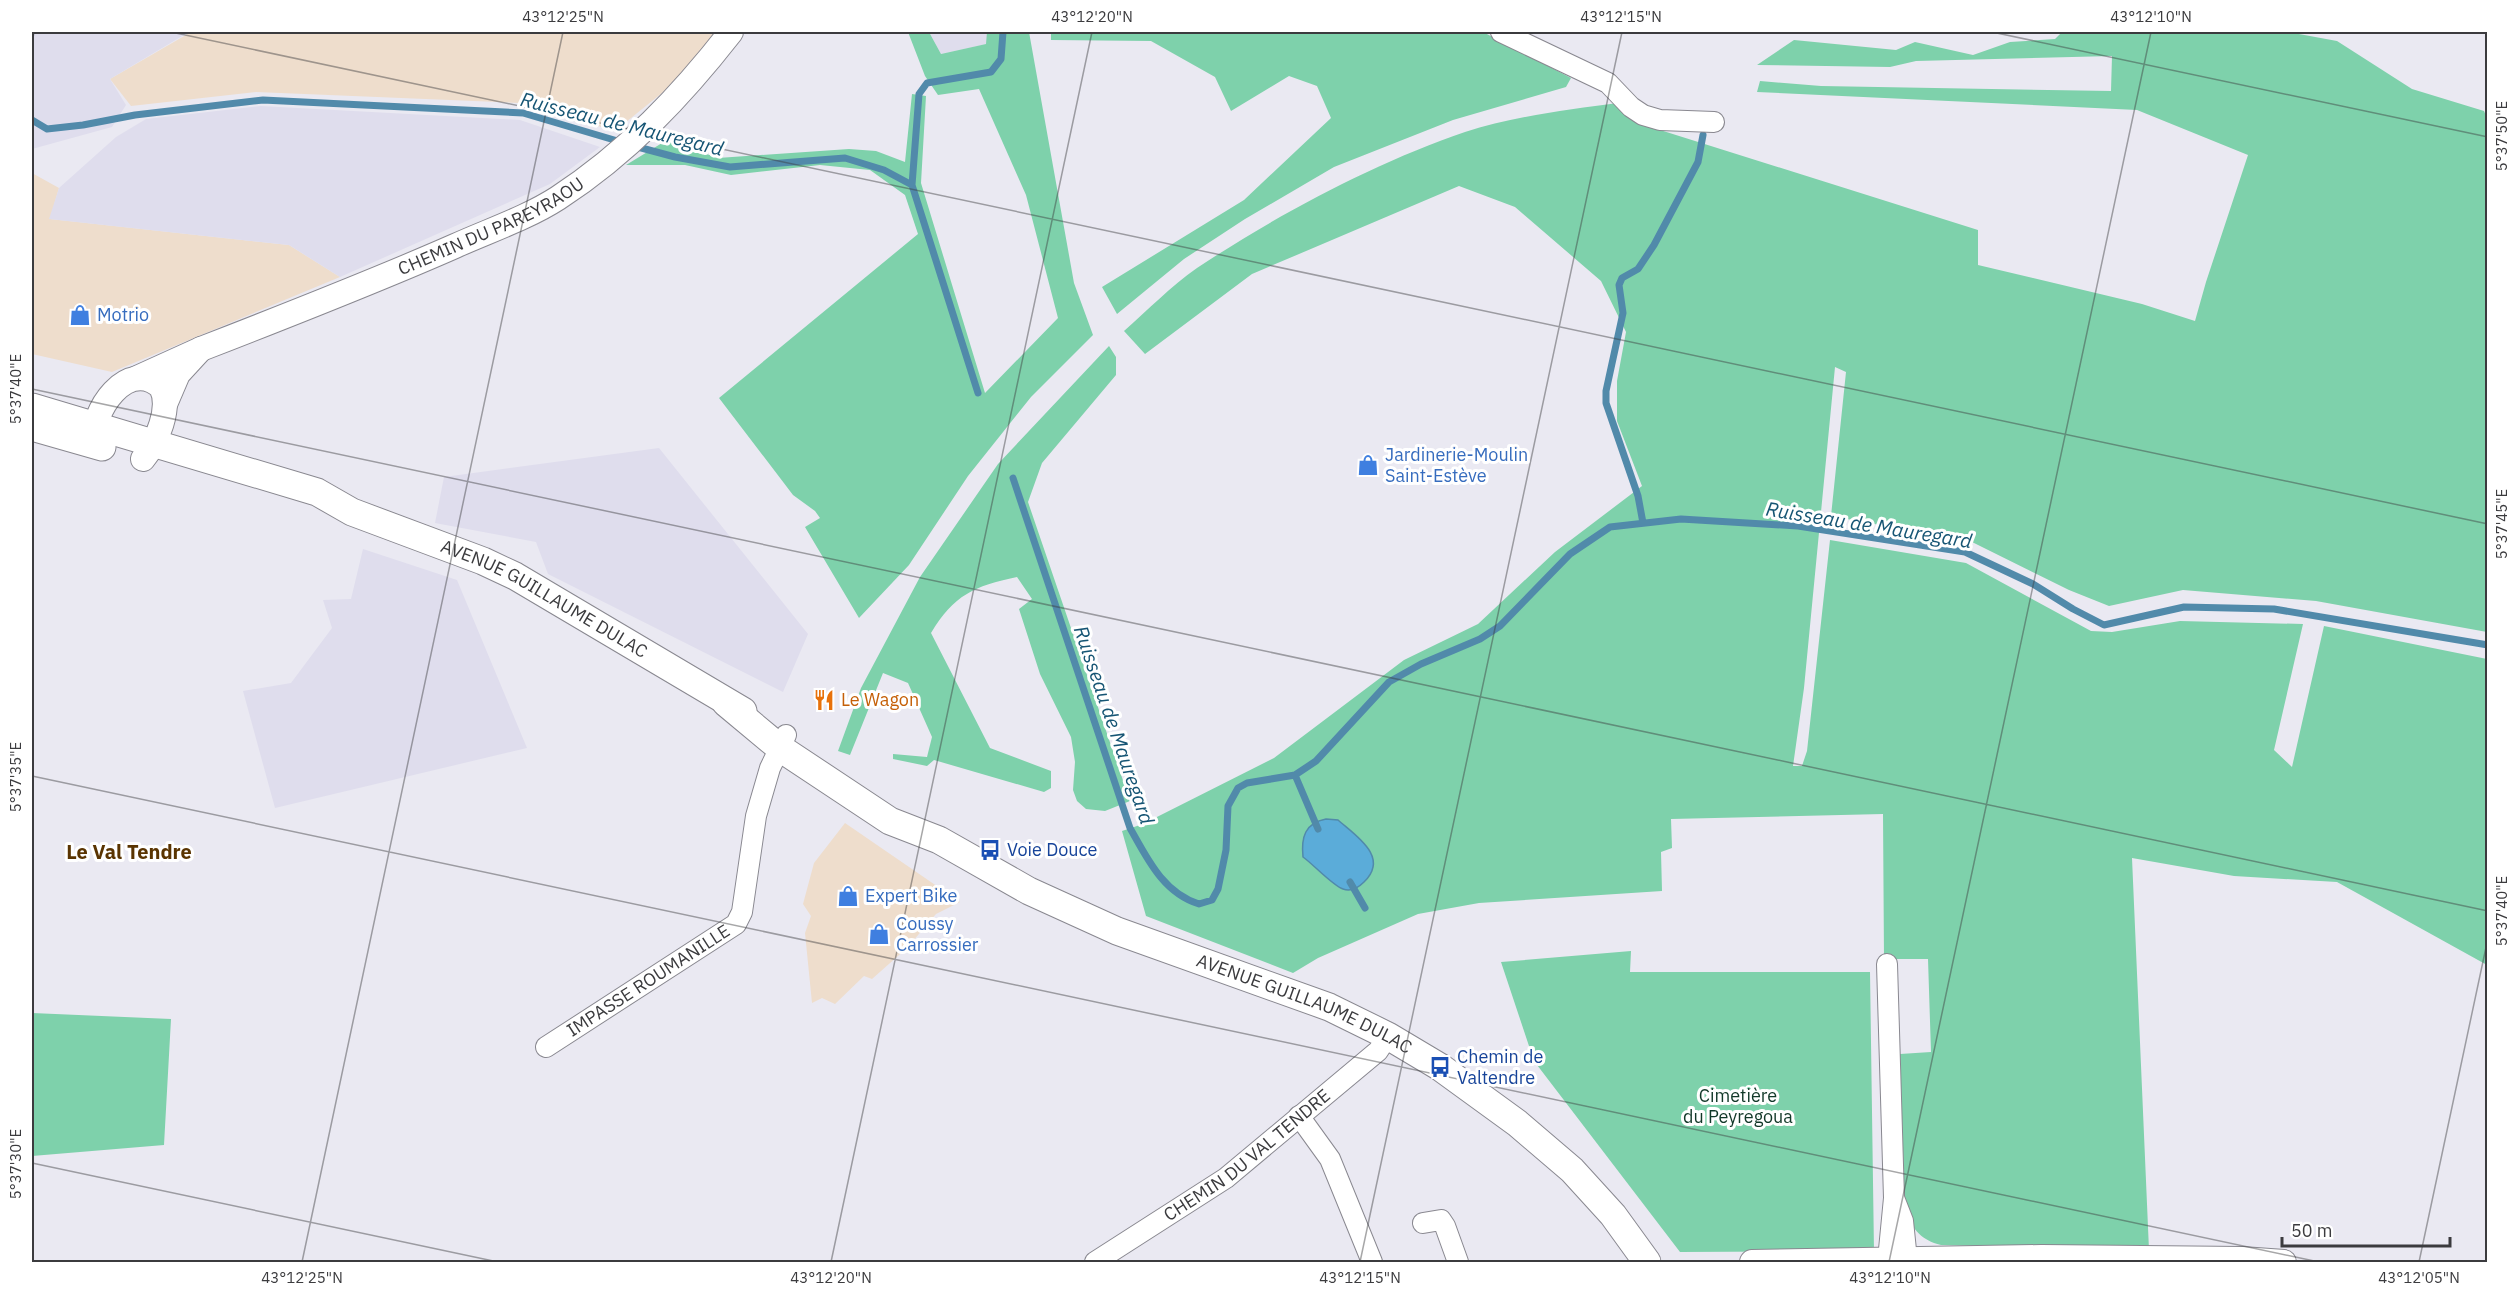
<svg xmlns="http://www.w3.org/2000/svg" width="2519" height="1294" font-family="'IBM Plex Sans',sans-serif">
<rect width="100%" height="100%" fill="#eae9f2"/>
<!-- commercial -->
<path fill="#edc" d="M191,32H719L673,84L615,131L520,103L256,92L131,106L110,79Z
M32,173L59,188L50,219L289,245L340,277L112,372L32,354Z
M845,823L960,902L936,914L907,948L872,979L864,976L835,1004L822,998L812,1003L805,933L811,916L803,904L814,863Z"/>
<!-- built -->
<path fill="#dfdded" d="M32,32H189L110,79L126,105L112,127L32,149Z
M929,32H987V44L941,54Z
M261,106L520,120L600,147L550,184L340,277L289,245L49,219L59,188L116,137L146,119Z
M659,448L808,634L783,692L548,574L536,542L435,523L444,477Z
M363,549L457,580L527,748L275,808L243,691L291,683L332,628L323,600L351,599Z"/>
<!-- green -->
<path fill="#7ed1ab" d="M908,32H929L941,54L986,44L987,32H1029L1074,283L1093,335L1031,397L968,476L909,565L859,618L805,527L820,518L815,511L793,495L719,398L918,234L905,195L870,170L820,165L731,175L685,165H626L667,140L718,158L849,149L876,151L905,162L912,94L926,96L921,183L985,393L1058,318L1026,195L979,89L938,95L925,76Z
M1051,32H1483L1571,78L1566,87L1453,120L1334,167L1245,219L1184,259L1117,314L1102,287L1244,200L1331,118L1317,86L1289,76L1231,111L1215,77L1151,41L1051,40Z
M2062,32H2288L2337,41L2412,89L2484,111L2487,118V632L2316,601L2183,590L2109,606L2069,590L1972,542L1831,516L1846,372L1835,367L1804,688L1793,766H1802L1807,751L1830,540L1966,563L2091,631L2112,632L2180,621L2303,624L2274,750L2292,767L2324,626L2487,659V965L2337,882L2234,876L2132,858L2149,1250L1941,1245C1921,1240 1914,1230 1905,1213L1900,1054L1931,1052L1928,959H1884L1883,814L1671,819L1672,848L1661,852L1662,891L1479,903L1418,914L1318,958L1293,973L1146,916L1122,831L1143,824L1274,758L1404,660L1478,624L1555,552L1642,486L1617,421V381L1626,332L1601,281L1515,207L1459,186L1252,274L1145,354L1124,331C1148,310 1171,286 1197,268C1277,215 1374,163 1465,132C1512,117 1569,109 1618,103L1641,124L1978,230V265L2142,304L2195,321L2206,282L2248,155L2137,110L1757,92L1760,81L1821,86L2111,91L2112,56L1916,61L1890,67L1757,65L1794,40L1896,50L1915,42L1973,55L2010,42L2055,39Z
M1109,346L1116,357V375L1042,463L1028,502L1130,801L1105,811L1086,809L1077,801L1073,790L1075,762L1071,737L1040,674L1019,609L1032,599L1017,577C974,586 954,595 931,633L990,748L1051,771V788L1044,792L934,760L927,766L893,759V754L927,757L932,737L908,683L883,673L850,755L838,751L861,688L920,577L998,464Z
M1631,951L1630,972H1870L1874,1251L1680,1252L1534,1061L1501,962Z
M32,1013L171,1019L164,1145L32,1156Z"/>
<!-- water -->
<path fill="#5bacd9" stroke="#518aaa" stroke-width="1.5" d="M1326,819L1338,820C1356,836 1390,857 1364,882C1359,887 1351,892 1343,889C1333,886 1313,864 1303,857C1301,837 1305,823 1326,819Z"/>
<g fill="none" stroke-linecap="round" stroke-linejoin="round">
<!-- stream -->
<path stroke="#518aaa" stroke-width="7" d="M32,120L47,129L83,125L135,115L263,100L523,113L621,142
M634,146L675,157L730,167L845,158L884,170L912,185L978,393
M912,185L919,94L927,83L991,72L1001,59L1003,32
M1013,478L1130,828C1147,858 1163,893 1199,904L1212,900L1218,889L1226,850L1228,806L1238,788L1247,783L1295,775L1316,761L1389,682L1421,664L1480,639L1500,626L1570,554L1610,527L1681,519L1798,526L1965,552L2033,584L2073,609L2104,625L2184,607L2274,609L2488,645
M1643,523L1638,496L1606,403V391L1623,313L1619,285L1622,278L1638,269L1654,245L1698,162L1703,135
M1295,775L1318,829
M1350,882L1365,908"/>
<defs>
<g id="minor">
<path d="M1501,32L1608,83L1631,107L1643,115L1660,120L1714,122"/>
<path d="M1887,964L1894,1198"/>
<path id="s1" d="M546,1047L736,924L742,912L756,816L770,768L786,735"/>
<path d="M1299,1116L1330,1159L1372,1262"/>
<path d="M1423,1223L1441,1220L1445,1226L1458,1262"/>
<path d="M1888,1260L1894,1198L1903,1221L1907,1260"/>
<path id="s2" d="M1095,1262L1226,1178L1378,1051L1388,1036"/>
</g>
<g id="tertiary">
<path id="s3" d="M201,349C286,316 371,283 455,246C488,231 527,218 558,198C627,153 681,96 731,32"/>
<path d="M137,378L201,349L178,374L166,402"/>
<path d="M94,444C90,411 128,357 161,387C172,407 157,442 143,459"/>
<path d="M1752,1262L2041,1257L2242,1259L2284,1262"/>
</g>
<g id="secondary">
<path id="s4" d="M32,407L317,492L352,512L483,561L515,576L743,711"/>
<path d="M32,427L102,447"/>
<path id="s5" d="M726,703L780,748L890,821L939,840L1029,891L1117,931L1329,1007L1388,1036L1440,1067L1517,1123L1572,1170L1613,1215L1647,1262"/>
</g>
</defs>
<!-- minor casing -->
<use href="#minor" stroke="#898890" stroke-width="22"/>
<!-- tertiary casing -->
<use href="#tertiary" stroke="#898890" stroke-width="26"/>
<!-- secondary casing -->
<use href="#secondary" stroke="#898890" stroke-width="29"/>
<!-- minor -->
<use href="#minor" stroke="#fff" stroke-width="20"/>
<!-- tertiary -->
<use href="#tertiary" stroke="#fff" stroke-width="24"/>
<!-- secondary -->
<use href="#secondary" stroke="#fff" stroke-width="27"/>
</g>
<!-- ticks -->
<path fill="none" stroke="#3b3b3e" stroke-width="1.5" stroke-opacity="0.45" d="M171,32L2488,524M1992,32L2488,137M32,43L34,32M32,389L2488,911M32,776L2319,1262M32,1163L498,1262M302,1262L563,32M831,1262L1092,32M1360,1262L1622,32M1889,1262L2151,32M2419,1262L2488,938"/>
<!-- icons -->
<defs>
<symbol id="shop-bare" viewBox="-9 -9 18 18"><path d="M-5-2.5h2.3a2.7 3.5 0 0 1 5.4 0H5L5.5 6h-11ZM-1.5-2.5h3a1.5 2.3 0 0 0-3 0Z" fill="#3f7fe0" stroke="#fff" stroke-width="2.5" paint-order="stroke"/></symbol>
<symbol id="restaurant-bare" viewBox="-9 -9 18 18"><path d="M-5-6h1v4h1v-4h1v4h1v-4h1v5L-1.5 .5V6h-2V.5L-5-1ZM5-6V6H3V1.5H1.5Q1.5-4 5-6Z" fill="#e8710a" stroke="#fff" stroke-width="2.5" paint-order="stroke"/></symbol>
<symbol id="bus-bare" viewBox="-9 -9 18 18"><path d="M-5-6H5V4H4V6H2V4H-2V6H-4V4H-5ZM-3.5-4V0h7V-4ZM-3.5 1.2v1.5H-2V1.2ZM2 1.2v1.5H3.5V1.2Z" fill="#1a4fb4" stroke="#fff" stroke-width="2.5" paint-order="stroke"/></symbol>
</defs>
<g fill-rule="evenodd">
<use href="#shop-bare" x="65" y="300" width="30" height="30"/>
<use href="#shop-bare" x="1353" y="450" width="30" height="30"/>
<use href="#restaurant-bare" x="809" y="685" width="30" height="30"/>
<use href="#bus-bare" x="975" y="835" width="30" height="30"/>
<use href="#shop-bare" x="833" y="881" width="30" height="30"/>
<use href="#shop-bare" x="864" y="919" width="30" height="30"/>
<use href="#bus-bare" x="1425" y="1052" width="30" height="30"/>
</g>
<g text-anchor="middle" stroke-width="6" stroke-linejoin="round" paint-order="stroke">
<!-- street labels -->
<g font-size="18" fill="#3b3b3e" stroke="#fff">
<text dy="6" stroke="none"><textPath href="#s3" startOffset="315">CHEMIN DU PAREYRAOU</textPath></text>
<text dy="6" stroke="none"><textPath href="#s4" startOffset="549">AVENUE GUILLAUME DULAC</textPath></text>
<text dy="6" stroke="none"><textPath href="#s1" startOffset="122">IMPASSE ROUMANILLE</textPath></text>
<text dy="6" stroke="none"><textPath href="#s5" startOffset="656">AVENUE GUILLAUME DULAC</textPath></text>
<text dy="6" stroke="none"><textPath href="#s2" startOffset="186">CHEMIN DU VAL TENDRE</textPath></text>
</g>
<!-- shop labels -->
<g font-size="18" fill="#366cbe" stroke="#fff" text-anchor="start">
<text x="97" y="321">Motrio</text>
<text x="1385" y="461">Jardinerie-Moulin<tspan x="1385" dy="21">Saint-Estève</tspan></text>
<text x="865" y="902">Expert Bike</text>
<text x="896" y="930">Coussy<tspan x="896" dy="21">Carrossier</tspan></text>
</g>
<!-- food labels -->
<g font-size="18" fill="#c56008" stroke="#fff" text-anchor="start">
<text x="841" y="706">Le Wagon</text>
</g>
<!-- transit labels -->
<g font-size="18" fill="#164399" stroke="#fff" text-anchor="start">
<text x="1007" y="856">Voie Douce</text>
<text x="1457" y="1063">Chemin de<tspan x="1457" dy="21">Valtendre</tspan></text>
</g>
<!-- park labels -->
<g font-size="18" fill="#113828" stroke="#fff">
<text x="1738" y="1102">Cimetière<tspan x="1738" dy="21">du Peyregoua</tspan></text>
</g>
<!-- water labels -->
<g font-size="20" font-style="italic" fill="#165574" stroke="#fff">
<text transform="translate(622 124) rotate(14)" y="7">Ruisseau de Mauregard</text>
<text transform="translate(1869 525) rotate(9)" y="7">Ruisseau de Mauregard</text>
<text transform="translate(1114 725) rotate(71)" y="7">Ruisseau de Mauregard</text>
</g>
<!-- neighbourhood labels -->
<g font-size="20" font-weight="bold" fill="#5a3401" stroke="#fff">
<text x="129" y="859">Le Val Tendre</text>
</g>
</g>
<!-- border -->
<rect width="2519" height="1294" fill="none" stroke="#ffffff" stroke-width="66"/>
<!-- scale -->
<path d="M2282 1237v9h168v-9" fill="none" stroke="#3b3b3e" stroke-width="3"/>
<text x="2291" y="1237" font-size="18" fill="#3b3b3e" stroke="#ffffff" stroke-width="4.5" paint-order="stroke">50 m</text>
<rect x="33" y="33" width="2453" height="1228" fill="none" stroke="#3b3b3e" stroke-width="2"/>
<g font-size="15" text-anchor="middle" fill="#3b3b3e">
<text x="563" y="22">43°12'25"N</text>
<text x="1092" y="22">43°12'20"N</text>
<text x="1621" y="22">43°12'15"N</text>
<text x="2151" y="22">43°12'10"N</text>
<text transform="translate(2502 136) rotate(-90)" y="5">5°37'50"E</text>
<text transform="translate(16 389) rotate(-90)" y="5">5°37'40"E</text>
<text transform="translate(2502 524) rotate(-90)" y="5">5°37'45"E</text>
<text transform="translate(16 777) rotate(-90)" y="5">5°37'35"E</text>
<text transform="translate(2502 911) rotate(-90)" y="5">5°37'40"E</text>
<text transform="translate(16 1164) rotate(-90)" y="5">5°37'30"E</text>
<text x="302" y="1283">43°12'25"N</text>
<text x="831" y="1283">43°12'20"N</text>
<text x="1360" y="1283">43°12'15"N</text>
<text x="1890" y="1283">43°12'10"N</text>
<text x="2419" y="1283">43°12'05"N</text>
</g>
</svg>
